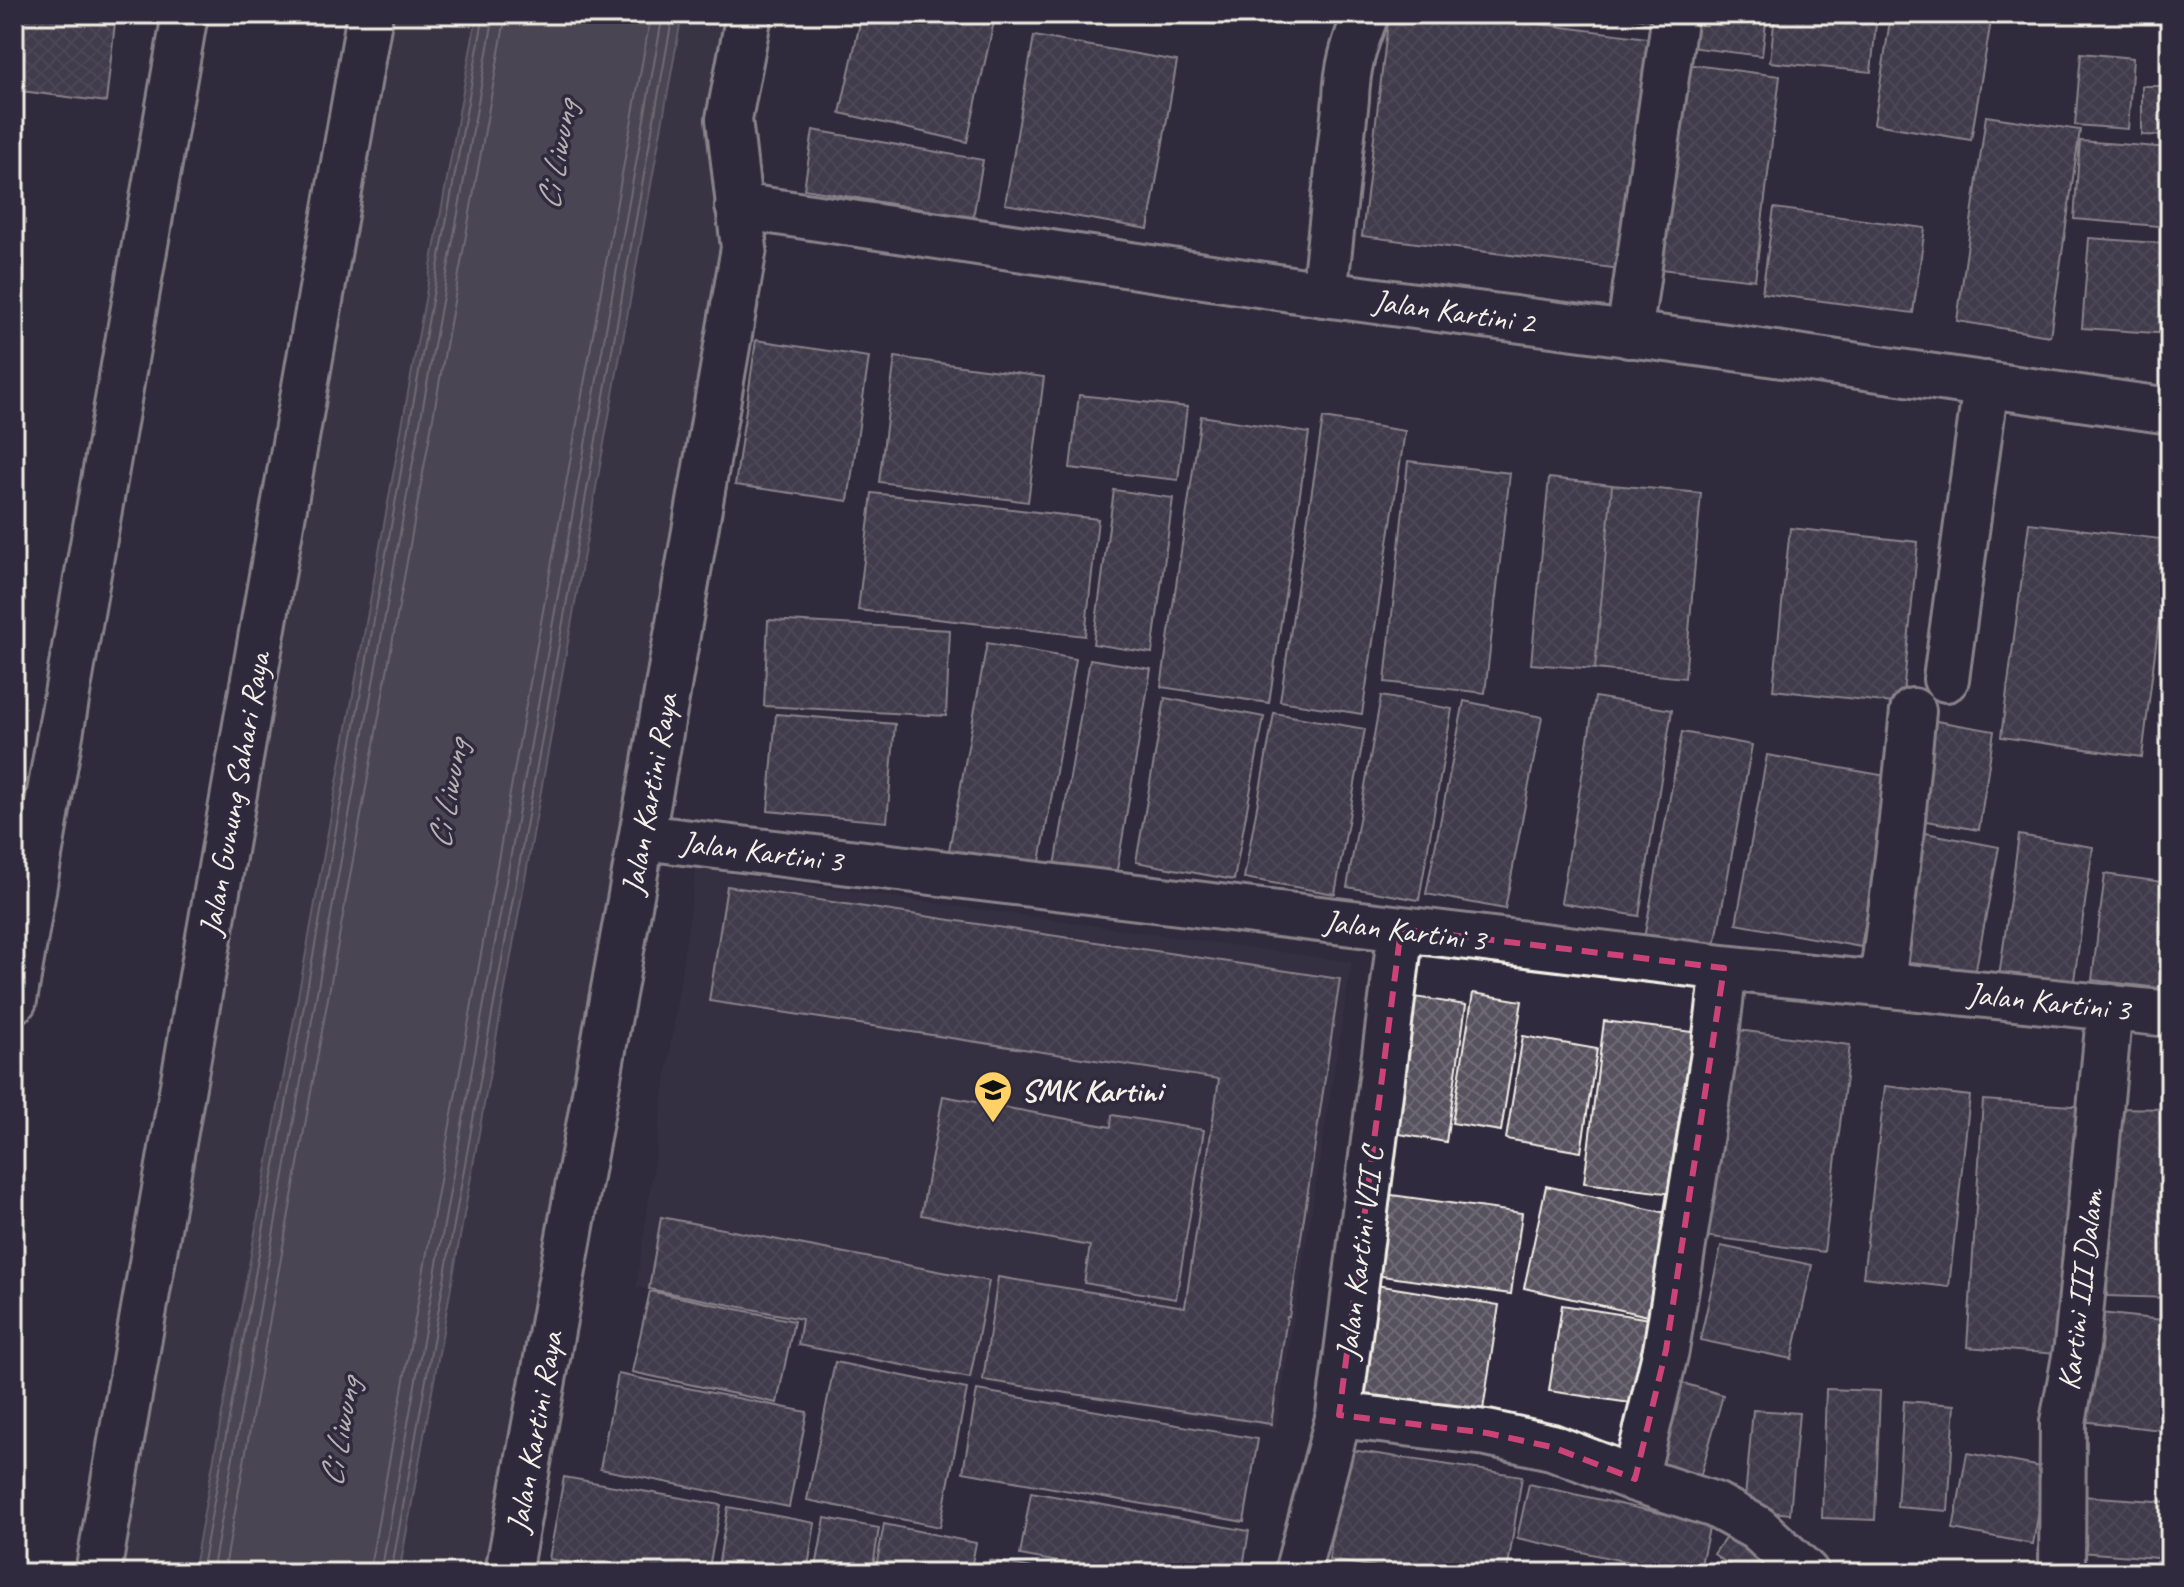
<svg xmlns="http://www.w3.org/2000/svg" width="2184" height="1587" font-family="Caveat,sans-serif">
<defs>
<pattern id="building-cross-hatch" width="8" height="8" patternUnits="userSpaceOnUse" patternTransform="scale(2)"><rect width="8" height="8" fill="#56525f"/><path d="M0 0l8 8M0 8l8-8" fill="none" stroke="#6f6b76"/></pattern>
</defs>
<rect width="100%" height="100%" fill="#2f2a3d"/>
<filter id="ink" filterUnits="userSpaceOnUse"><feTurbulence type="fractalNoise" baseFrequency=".0125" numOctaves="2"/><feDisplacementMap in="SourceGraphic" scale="16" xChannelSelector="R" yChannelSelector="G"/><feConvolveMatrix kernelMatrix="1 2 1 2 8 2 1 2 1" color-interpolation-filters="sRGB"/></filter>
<g filter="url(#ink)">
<!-- built -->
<path fill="#3b3647" d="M696,869L1352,962L1276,1430L966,1381L794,1346L798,1321L636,1287Z"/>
<!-- grass -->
<path fill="#454050" stroke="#9c989c" stroke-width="2" d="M370,14H478L194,1573H98Z
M680,14H749L744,248L508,1573H399Z"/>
<!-- water -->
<path fill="#6a6670" stroke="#a19ea0" stroke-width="2" d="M477,14H682L399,1573H193Z"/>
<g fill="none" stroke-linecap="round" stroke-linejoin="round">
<!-- shore -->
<path stroke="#bdb9b8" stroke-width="2" d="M201,1573L484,14
M212,1573L494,14
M224,1573L506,14
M369,1573L651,14
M381,1573L663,14
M391,1573L673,14"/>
</g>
<!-- building -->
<path fill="url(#building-cross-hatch)" stroke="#f4f1e8" stroke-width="2" d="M14,14H116L106,102L14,90Z
M862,14H979L995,17L967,142L840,113Z
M1389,14H1462L1648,38L1620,269L1362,236Z
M1608,14H1654L1653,20Z
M1684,14H1767L1762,56L1681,46Z
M1775,14H1877L1871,72L1770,62Z
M1891,14L1992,15L1971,140L1874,124Z
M1034,36L1177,61L1148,229L1005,204Z
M2081,53L2133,58L2128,129L2075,125Z
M1686,64L1780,76L1755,280L1661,269Z
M2142,86H2170V136L2142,135Z
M1986,116L2080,130L2050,336L1957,321Z
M813,130L983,160L973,218L804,189Z
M2080,141L2170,148V227L2074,219Z
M1774,208L1925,228L1913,313L1762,293Z
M2089,238L2170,244V334L2082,328Z
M756,340L869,357L848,501L735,485Z
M895,357L1044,377L1028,502L879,482Z
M1079,395L1187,407L1178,480L1070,468Z
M1201,416L1309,433L1269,703L1161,687Z
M1323,418L1405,431L1362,714L1280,701Z
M1408,461L1510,473L1485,693L1385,682Z
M1549,478L1612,485L1595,669L1531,664Z
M1612,485L1701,493L1685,678L1595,669Z
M1114,490L1173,498L1152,653L1093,644Z
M872,493L1098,519L1085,636L858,610Z
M2029,523L2169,540L2142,757L2001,737Z
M1790,528L1918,542L1902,704L1773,690Z
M768,620L950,630L946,716L764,706Z
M987,643L1076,659L1038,873L948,856Z
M1090,659L1151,669L1115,882L1054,872Z
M1381,696L1452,709L1419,900L1347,887Z
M1595,697L1672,710L1639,916L1561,903Z
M1165,698L1264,717L1234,880L1136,862Z
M1464,701L1542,717L1505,909L1426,894Z
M1274,713L1365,729L1335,894L1244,878Z
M776,714L895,724L887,822L768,811Z
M1925,719L1994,731L1979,830L1909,818Z
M1682,732L1752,745L1712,962L1642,949Z
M1767,755L1892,777L1861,947L1736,924Z
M1926,833L1999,847L1973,984L1900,970Z
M2019,835L2093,847L2072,994L1998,984Z
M2105,874L2170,883V899L2159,988L2092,980Z
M727,886L1340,979L1289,1317H1287L1271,1424L983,1380L998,1277L1185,1307L1219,1079L709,1001Z
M1473,993L1522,1001L1501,1131L1452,1123Z
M1402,995L1466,1005L1446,1142L1382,1131Z
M1604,1021L1701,1033L1681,1195L1584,1183Z
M1723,1028L1850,1045L1824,1252L1696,1235Z
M1523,1036L1597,1049L1581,1152L1506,1139Z
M1885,1086L1970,1096L1949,1287L1863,1277Z
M943,1096L1111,1127L1112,1115L1204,1130L1176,1299L1084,1283L1090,1246L921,1215Z
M1983,1100L2087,1107L2070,1355L1967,1347Z
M2112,1108L2170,1109V1298L2107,1296Z
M1546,1186L1671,1214L1648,1316L1524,1288Z
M1370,1192L1522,1213L1511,1294L1360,1273Z
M661,1217L989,1281L970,1378L798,1345L802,1319L649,1289Z
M1721,1246L1812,1265L1792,1359L1700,1340Z
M1370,1284L1499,1305L1481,1423L1352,1401Z
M650,1291L794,1321L777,1403L632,1372Z
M1562,1305L1663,1321L1651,1406L1549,1391Z
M2092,1312L2170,1321V1431L2081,1421Z
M835,1362L967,1389L940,1527L807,1500Z
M618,1374L807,1412L789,1507L600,1469Z
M1669,1379L1723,1395L1697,1488L1642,1473Z
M1826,1389L1880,1391L1875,1520L1822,1518Z
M977,1390L1258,1439L1244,1522L963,1472Z
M1904,1401L1955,1405L1948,1511L1897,1507Z
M1753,1410L1799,1413L1790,1514L1744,1509Z
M1345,1449L1522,1476L1507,1573H1417L1329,1560Z
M1967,1453L2047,1468L2033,1544L1953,1529Z
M564,1477L721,1505L708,1573H627L549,1559Z
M1529,1484L1710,1524L1699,1573H1679L1517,1538Z
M1031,1492L1249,1531L1242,1573H1118L1020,1555Z
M2083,1496L2170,1502V1559L2080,1552Z
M728,1507L815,1523L807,1573H717Z
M825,1518L879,1528L872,1573H815Z
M1737,1522L1784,1558L1773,1573H1740L1714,1554Z
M884,1524L976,1543L970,1573H875Z
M989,1560L1059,1573H987Z
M536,1565L582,1573H534Z"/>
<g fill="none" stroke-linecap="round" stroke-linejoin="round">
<defs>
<path id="minor" d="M1324,294L1346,99C1347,66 1354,45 1366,14
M1629,335L1675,14
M1946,679L1986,384
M642,837L1724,968L2170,1014
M1882,983L1899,849L1913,711
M1339,1415L1487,1433L1552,1447L1635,1479L1715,1505L1757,1528L1806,1573
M1635,1479L1666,1350L1714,1053L1724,968
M1297,1573L1339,1415L1401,929
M2062,1573L2063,1422L2077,1346L2110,1007"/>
<path id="tertiary" d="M738,206L1324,294L1727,347L2170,411
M508,1573L651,785L744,248L729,119L749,14"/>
<path id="primary" d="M14,1000L185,14
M98,1573L370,14"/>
</defs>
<!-- minor casing -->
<use href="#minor" stroke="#f4f1e8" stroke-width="50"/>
<!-- tertiary casing -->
<use href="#tertiary" stroke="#f4f1e8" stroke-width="50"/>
<!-- primary casing -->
<use href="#primary" stroke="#f4f1e8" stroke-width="50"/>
<!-- minor -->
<use href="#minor" stroke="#2f2a3d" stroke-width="44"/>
<!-- tertiary -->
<use href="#tertiary" stroke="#2f2a3d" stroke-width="44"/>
<!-- primary -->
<use href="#primary" stroke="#2f2a3d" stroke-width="44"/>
</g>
</g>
<!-- marked area -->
<path d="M0 0H2184V1587H0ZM1401,929L1724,968L1666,1350L1635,1479L1552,1447L1487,1433L1339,1415Z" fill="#2f2a3d" fill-opacity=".55" fill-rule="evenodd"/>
<path fill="none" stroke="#cc4377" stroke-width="6" stroke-dasharray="16 10" stroke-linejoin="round" d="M1401,929L1724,968L1666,1350L1635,1479L1552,1447L1487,1433L1339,1415Z"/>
<!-- icons -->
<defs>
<symbol id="school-pin" viewBox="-11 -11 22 30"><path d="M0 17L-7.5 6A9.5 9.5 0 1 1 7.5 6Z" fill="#ffd166" stroke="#2f2a3d"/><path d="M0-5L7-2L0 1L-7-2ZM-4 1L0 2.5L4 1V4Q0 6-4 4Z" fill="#111"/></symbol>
</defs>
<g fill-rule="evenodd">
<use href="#school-pin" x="971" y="1068" width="44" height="60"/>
</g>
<g text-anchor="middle" stroke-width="7" stroke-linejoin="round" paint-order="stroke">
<!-- street labels -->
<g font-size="32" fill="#f4f1e8" stroke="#2f2a3d">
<text transform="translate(1454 311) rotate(8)" y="11">Jalan Kartini 2</text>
<text transform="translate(234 794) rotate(-80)" y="11">Jalan Gunung Sahari Raya</text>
<text transform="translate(649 794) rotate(-80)" y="11">Jalan Kartini Raya</text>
<text transform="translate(762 851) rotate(7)" y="11">Jalan Kartini 3</text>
<text transform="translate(1405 930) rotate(7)" y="11">Jalan Kartini 3</text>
<text transform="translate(2049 1001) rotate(6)" y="11">Jalan Kartini 3</text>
<text transform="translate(1359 1253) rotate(-83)" y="11">Jalan Kartini VII C</text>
<text transform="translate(2080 1290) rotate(-83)" y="11">Kartini III Dalam</text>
<text transform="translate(534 1432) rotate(-80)" y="11">Jalan Kartini Raya</text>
</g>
<!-- poi labels -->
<g font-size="32" font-weight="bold" fill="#f4f1e8" stroke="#2f2a3d" text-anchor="start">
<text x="1021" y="1101">SMK Kartini</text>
</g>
<!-- water labels -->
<g font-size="34" font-style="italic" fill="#b6b2b2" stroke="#2f2a3d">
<text transform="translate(556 155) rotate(-80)" y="12">Ci Liwung</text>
<text transform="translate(447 794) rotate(-80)" y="12">Ci Liwung</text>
<text transform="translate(339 1432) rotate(-80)" y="12">Ci Liwung</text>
</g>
</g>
<!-- margin -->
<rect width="2184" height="1587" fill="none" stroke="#2f2a3d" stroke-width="48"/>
<rect x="24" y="24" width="2136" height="1539" fill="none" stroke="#f4f1e8" stroke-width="3" filter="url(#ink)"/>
</svg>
